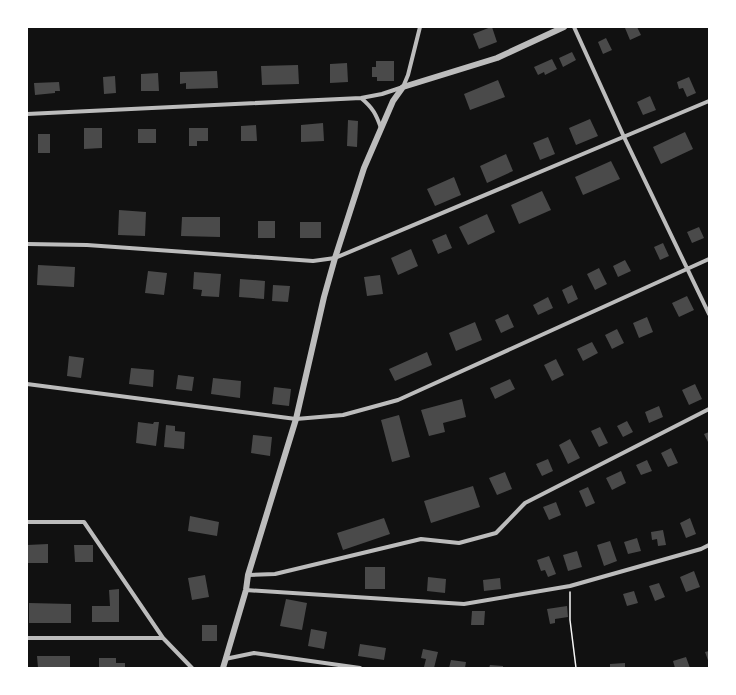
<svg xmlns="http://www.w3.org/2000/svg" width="736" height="695" font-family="'IBM Plex Sans',sans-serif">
<rect width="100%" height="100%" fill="#111"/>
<!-- building -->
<path fill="#4a4a4a" d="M491,27H492L497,42L479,49L473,34Z
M628,27H637L641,35L630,40L625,28Z
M606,38L612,50L603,54L598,42Z
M572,52L576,60L563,67L559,58Z
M552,59L557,69L545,75L544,72L538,75L534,67Z
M376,61H394V81H377V77H372V67H376Z
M347,63L348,82L330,83V64Z
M298,65L299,84L262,85L261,66Z
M217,71L218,88L186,89V83L180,84V72Z
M158,73L159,91H141V74Z
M115,76L116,93L104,94L103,77Z
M689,77L696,93L687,97L683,88L679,89L677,82Z
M498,80L505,97L470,110L464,94Z
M59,82L60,91H55V93L35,95L34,83Z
M650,96L656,110L643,115L637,102Z
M590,119L598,136L576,145L569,128Z
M348,120L358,121L357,147L347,146Z
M323,123L324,141L301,142V125Z
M256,125L257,141H241V126Z
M84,128H102V148L84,149Z
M189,128H208V141H197V146H189Z
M138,129H156V143H138Z
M685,132L693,149L661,164L653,147Z
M38,134H50V153H38Z
M548,137L555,154L540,160L533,143Z
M506,154L513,171L487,183L480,166Z
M611,161L620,179L583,195L575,177Z
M454,177L461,195L435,206L427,189Z
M542,191L551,210L519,224L511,205Z
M119,210L146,212L145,236L118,235Z
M487,214L495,232L468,245L459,227Z
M182,217H220V237L181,236Z
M258,221H275V238H258Z
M300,222H321V238H300Z
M699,227L704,238L692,243L687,232Z
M446,234L452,248L438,254L432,240Z
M663,243L669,256L660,260L654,247Z
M411,249L418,266L398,275L391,258Z
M625,260L631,271L618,277L613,266Z
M38,265L75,267L74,287L37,285Z
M599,268L607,284L595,290L587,274Z
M148,271L167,273L164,295L145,293Z
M194,272L221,274L219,297L201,296L202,290L193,289Z
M380,275L383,294L367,296L364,277Z
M240,279L265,281L264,299L239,297Z
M273,285L290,286L288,302L272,301Z
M572,285L578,299L568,304L562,290Z
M687,296L694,310L679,317L672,303Z
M548,297L553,308L538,315L533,305Z
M508,314L514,327L501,333L495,320Z
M647,317L653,332L639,338L633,323Z
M475,322L482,340L456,351L449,333Z
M617,329L624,343L612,349L605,335Z
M592,342L598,353L583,361L577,349Z
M427,352L432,365L395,381L389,369Z
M69,356L84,358L81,378L67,376Z
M556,359L564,375L552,381L544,365Z
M131,368L154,370L153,387L129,384Z
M178,375L194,377L192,391L176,389Z
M213,378L241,381L240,398L211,394Z
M510,379L515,389L495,399L490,388Z
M695,384L702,399L689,405L682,390Z
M274,387L291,389L289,406L272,404Z
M462,399L466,417L443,423L445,432L429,436L421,410Z
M659,406L663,417L649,423L645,412Z
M399,415L410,457L392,462L381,420Z
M627,421L633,432L623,437L617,426Z
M138,422L153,424L154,422H159L156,446L136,443Z
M166,425L175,426V431L185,432L184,449L164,447Z
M600,427L608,443L599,447L591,431Z
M709,432V444L704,434Z
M253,435L272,437L270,456L251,453Z
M570,439L580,458L568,464L559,445Z
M671,448L678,463L668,467L661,453Z
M548,459L553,471L542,476L536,464Z
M647,460L652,471L641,475L636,465Z
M621,471L626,483L612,490L606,478Z
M505,472L512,489L497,495L489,478Z
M473,486L480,507L431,523L424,501Z
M588,487L595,503L586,507L579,491Z
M556,502L561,515L549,520L543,507Z
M190,516L219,522L217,536L188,531Z
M384,518L390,534L343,550L337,533Z
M690,518L696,534L686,538L680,523Z
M663,530L666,545L658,546L657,539L652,540L651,532Z
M637,538L641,551L628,554L624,542Z
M610,541L617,561L604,566L597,545Z
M48,544V563H27V545Z
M74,545H93V562H75Z
M577,551L582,567L568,571L563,555Z
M549,556L556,574L548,577L545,570L541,571L537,560Z
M365,567H385V589H365Z
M694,571L700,587L686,592L680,577Z
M205,575L209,597L192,600L188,578Z
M428,577L446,579L445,593L427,591Z
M500,578L501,589L484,591L483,580Z
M659,583L665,597L655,601L649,586Z
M119,589V622H92V606H110L109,590Z
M634,591L638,603L627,606L623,594Z
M286,599L307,603L302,630L280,626Z
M29,603L71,604V623H29Z
M567,606L568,617L555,619V623L550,624L547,609Z
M472,611H485L484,625H471Z
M202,625H217V641H202Z
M311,629L327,632L324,649L308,646Z
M360,644L386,648L384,660L358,656Z
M423,649L438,652L434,668L424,667L426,659L421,658Z
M709,651V663L705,652Z
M37,656H70V668H38Z
M686,657L690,668H675L673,661Z
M99,658H116V663H125V668H99Z
M451,660L466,662L465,668H449Z
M625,663V668H610V664Z
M490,665L503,666V668H489Z"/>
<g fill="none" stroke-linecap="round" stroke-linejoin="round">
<!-- path -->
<path stroke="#f5f5f5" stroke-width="1.5" d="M570,592V620L576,668"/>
<!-- minor -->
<path stroke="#bcbcbc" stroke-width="4" d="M574,27L624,137L709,314
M361,98C373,108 376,114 381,128
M27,114L361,98L382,94L403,87L408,75L420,27
M27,244L87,245L313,261L335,258L709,101
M27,384L296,419L343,415L398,400L709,259
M27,522H84L163,638
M248,575L275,574L421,539L459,543L496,533L525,503L709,409
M246,590L464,604L570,586L701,549L709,545
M27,638H163L192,668
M225,659L254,653L360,668"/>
<!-- tertiary -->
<path stroke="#bcbcbc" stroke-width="6" d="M223,668L246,590L248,575L296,419L324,297L335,258L364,168L393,101L403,87L497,58L564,27"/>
</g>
<!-- border -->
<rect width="736" height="695" fill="none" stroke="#ffffff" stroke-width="56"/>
</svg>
